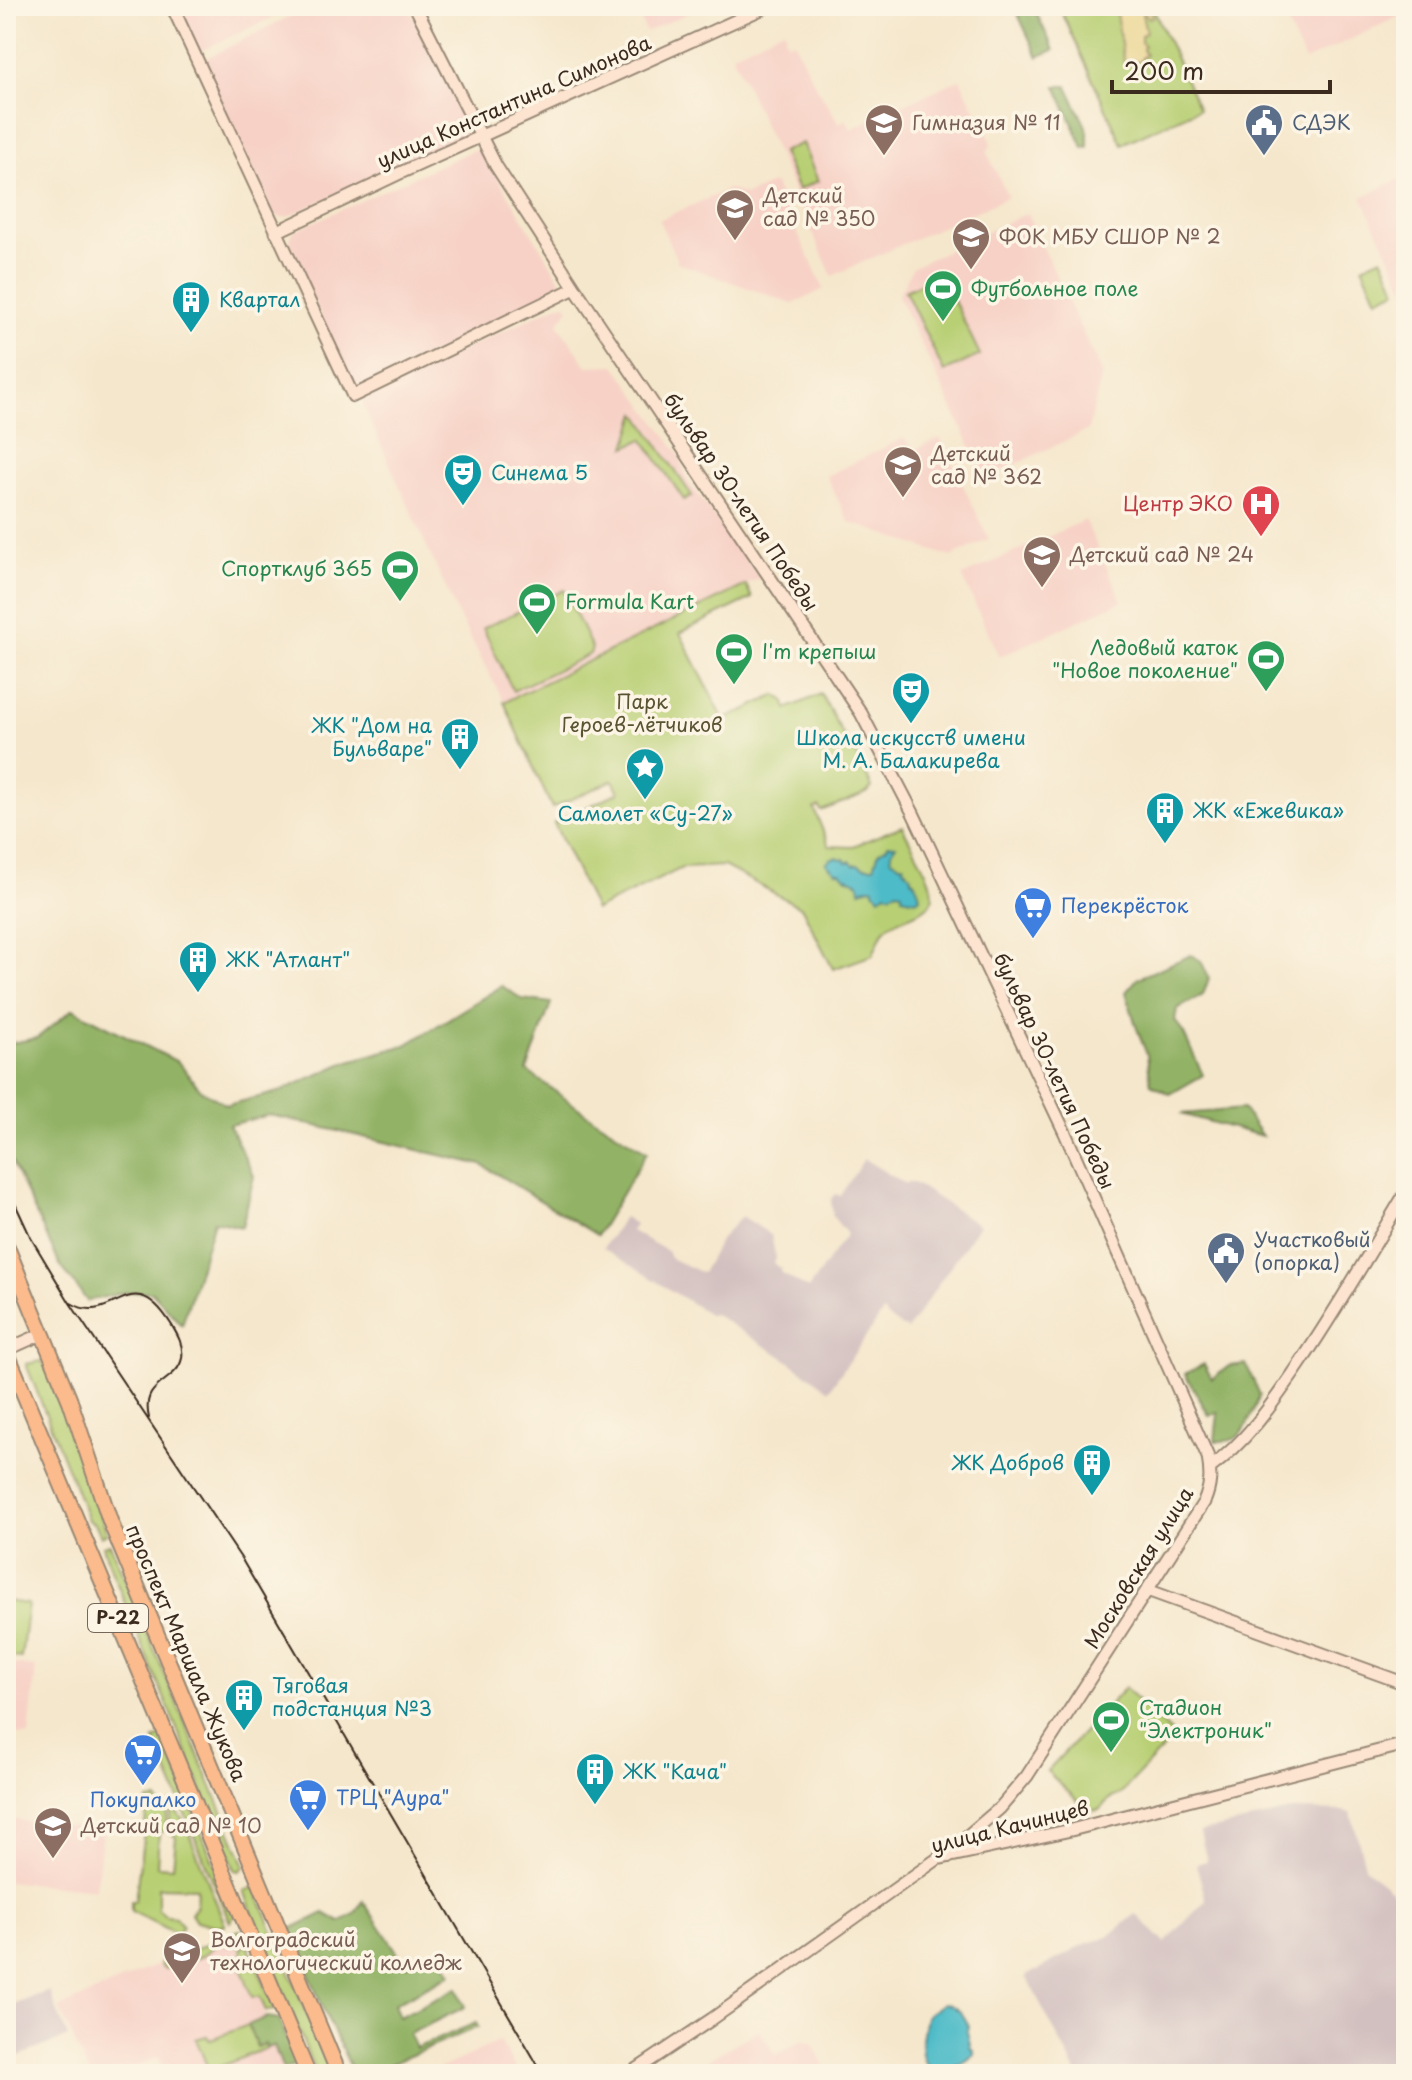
<svg xmlns="http://www.w3.org/2000/svg" width="1412" height="2080" font-family="'Playpen Sans',sans-serif">
<rect width="100%" height="100%" fill="#fcf5e5"/>
<filter id="ink" filterUnits="userSpaceOnUse"><feTurbulence type="fractalNoise" baseFrequency=".0125" numOctaves="2"/><feDisplacementMap in="SourceGraphic" scale="16" xChannelSelector="R" yChannelSelector="G"/><feConvolveMatrix kernelMatrix="1 2 1 2 8 2 1 2 1" color-interpolation-filters="sRGB"/></filter>
<filter id="wash" filterUnits="userSpaceOnUse"><feTurbulence type="fractalNoise" baseFrequency=".006" numOctaves="4" result="noise"/><feDisplacementMap in="SourceGraphic" scale="32" xChannelSelector="R" yChannelSelector="G"/><feGaussianBlur stdDeviation="1.8" result="paint"/><feColorMatrix in="noise" values="0 0 0 0 0 0 0 0 0 0 0 0 0 0 0 0 0 1.4 0 .05"/><feComposite in="paint" operator="in"/></filter>
<g filter="url(#wash)">
<rect width="100%" height="100%" fill="#f5e7cc"/>
<!-- built -->
<path fill="#f7d1c6" d="M177,6H297L198,52Z
M310,6H408L470,128L468,132L462,136L287,217H279L272,211L201,61Z
M635,6H704L646,32Z
M1279,6H1406V13L1305,61Z
M784,29L786,35L784,37L788,43L794,41L813,81L839,123L846,119L851,129L960,79L991,141L990,147L987,152L1008,197L832,276L732,54Z
M478,149L484,155L564,286V289L360,389L356,388L353,386L303,277L290,242L291,234L296,230L471,151Z
M1406,176V291L1362,197Z
M774,183L824,289L793,304L678,263L659,220L729,189L746,195Z
M1027,213L1102,374L1088,430L986,478L898,296L913,267Z
M560,304H566L569,308L558,324L587,366L615,365L678,452L688,481L760,578L504,702L456,611L363,405V402L370,394Z
M904,438L915,450L940,438L989,539L951,557L849,522L826,476Z
M1085,520L1122,601L999,657L962,576Z
M6,1663L36,1667L29,1736L6,1733Z
M8,1819L103,1829L96,1890L6,1881Z
M232,1932L290,2074H165L158,2057L118,2074H89L59,2008Z
M759,2030L776,2055L803,2040L813,2044L829,2074H684Z
M500,2041L519,2074H428Z"/>
<!-- industrial -->
<path fill="#d2bfbf" d="M864,1159L903,1183H914L979,1225L907,1330L888,1318L883,1312L829,1390L784,1358L714,1314L710,1315L603,1248L624,1217L635,1224L631,1231L667,1251L670,1258L702,1273L722,1237L742,1216L771,1235L776,1259L773,1263L782,1269L780,1272L808,1289L847,1234L833,1217L831,1200L835,1194L840,1196Z
M1294,1810L1344,1811L1351,1813L1366,1869L1406,1902V2074H1077L1026,1976L1087,1943L1108,1937L1136,1914L1165,1943L1206,1900L1196,1864L1207,1861L1200,1832Z
M49,1991L68,2037L6,2061V2008Z"/>
<!-- green -->
<path fill="#b8cf73" stroke="#7a7c48" stroke-width="2" d="M1059,6H1152L1199,109L1122,144Z
M802,143L818,181L798,190L782,152Z
M1382,257L1397,290L1377,299L1362,266Z
M941,274L980,355L944,372L905,291Z
M637,413L692,496L684,500L643,439L626,447Z
M746,585L752,598L680,633L724,720L776,695L784,700L787,709L821,694L847,742H851L872,787L867,793L821,811L819,807L814,809L829,846L851,847L902,826C909,841 934,881 933,896C931,914 899,916 887,927C880,933 877,946 873,955L833,969L802,908L724,866L682,868L595,910L554,823L619,792L613,780L552,808L504,702Z
M564,590L590,644L592,648L590,654L513,691L483,628Z
M42,1361L61,1398L107,1533L101,1536L96,1525L88,1520L26,1364Z
M110,1544L245,1866L240,1871L235,1870L109,1564L103,1546Z
M6,1601L28,1604L21,1658L6,1656Z
M1125,1688L1175,1736L1119,1795L1109,1799L1099,1810L1088,1811L1047,1771Z
M162,1736L235,1915L230,1922L154,1739Z
M157,1800L168,1814L164,1831L159,1832L157,1866L173,1867L176,1837L166,1831L171,1816V1804L185,1823L225,1925L215,1926L196,1921L191,1913L196,1907L197,1888L158,1887V1909L166,1916L175,1917L183,1926L177,1934L131,1911V1901H135L148,1801Z
M255,1887L331,2074H316L244,1891Z
M240,1930L246,1943L238,1946L236,1943L228,1946L221,1942L200,1957L194,1959L189,1957L186,1960H177L172,1967L165,1969L161,1967L160,1963Z
M248,1945L275,2010L266,2011L260,1997H252L239,1962L245,1959L241,1949Z
M248,2025L257,2046L265,2044L267,2048L209,2071L196,2039L207,2036L209,2040Z"/>
<!-- forest -->
<path fill="#92b265" stroke="#666e42" stroke-width="2" d="M1014,6H1033L1054,50L1038,57Z
M1056,86H1067L1088,131V147H1083Z
M1191,955L1201,961L1209,978L1203,995L1177,1009L1175,1020L1184,1034L1203,1075L1170,1094L1151,1084L1147,1055L1136,1026L1126,992L1138,978Z
M502,986L522,999L551,1003L527,1071L588,1115L647,1152L597,1235L482,1165L270,1115L229,1125L254,1176L242,1227L214,1221L182,1325L152,1292H127L87,1301L59,1263L6,1150V1044L37,1038L73,1009L178,1062L201,1090L227,1105L279,1092L346,1062L406,1045Z
M1243,1109L1262,1136L1181,1114Z
M1204,1364L1212,1379L1229,1366L1246,1364L1260,1395C1254,1408 1248,1429 1236,1438C1230,1442 1221,1441 1215,1441L1218,1413L1209,1415L1185,1374Z
M363,1901L406,1965L438,1951L451,1974L394,2004L399,2017L457,1988L465,2007L409,2034L416,2048L476,2023L478,2027L367,2074H354L324,2011L291,1929L324,1913L340,1922L356,1913Z
M267,2017L279,2019L297,2064L283,2069L274,2046L267,2048L265,2044L257,2047L248,2025Z"/>
<!-- sand -->
<path fill="#eeda9e" stroke="#94825e" stroke-width="2" d="M1148,6L1152,17L1149,18L1145,13L1142,14L1146,33L1141,35V42L1144,45L1143,50L1146,55L1142,57V60L1133,62L1132,60L1124,63L1115,7Z"/>
<!-- water -->
<path fill="#4ebbc8" stroke="#447273" stroke-width="2" d="M888,844L896,845L892,852L891,859L902,865L904,864V869H907V872L911,875V879C916,882 919,891 920,897L916,900L902,897V892L897,891L890,894L886,893L880,897L877,893L874,892V888L871,887L860,890L859,883L850,879L848,877L847,878L840,872H836L826,863L830,859L838,857L840,859H844L847,863L850,861L854,865L858,864L864,867H874L879,852L887,847Z
M943,2003C957,2006 964,2014 969,2027L967,2031L971,2049L974,2050V2054C964,2066 946,2069 931,2069C915,2057 923,2035 926,2017C930,2010 937,2010 943,2003Z"/>
</g>
<g filter="url(#ink)">
<g fill="none" stroke-linecap="round" stroke-linejoin="round">
<defs>
<path id="secondary" d="M172,6L353,396L575,288
M415,6L496,166L575,288L861,713L913,813L1065,1133L1208,1457C1211,1474 1211,1486 1204,1502L1027,1776L1000,1808L957,1845L712,2019L630,2074
M276,232L400,173L768,6
M6,1350L42,1334
M1210,1468C1246,1442 1270,1407 1295,1371C1335,1313 1370,1252 1406,1192
M1147,1590L1406,1684
M942,1858L1071,1830L1406,1744"/>
<path id="highway" d="M6,1245L70,1401L110,1521L339,2074
M6,1351L308,2074"/>
</defs>
<!-- secondary casing -->
<use href="#secondary" stroke="#988875" stroke-width="15"/>
<!-- highway casing -->
<use href="#highway" stroke="#988875" stroke-width="18"/>
<!-- secondary -->
<use href="#secondary" stroke="#fde4d1" stroke-width="11"/>
<!-- highway -->
<use href="#highway" stroke="#fbbb8c" stroke-width="14"/>
<!-- tram -->
<path stroke="#3b2a1e" stroke-width="2" d="M6,1184L31,1238L70,1303L241,1558L543,2074
M71,1303C114,1329 130,1259 171,1324C177,1334 184,1345 182,1358C177,1384 140,1380 149,1418"/>
</g>
</g>
<!-- icons -->
<defs>
<symbol id="school-pin" viewBox="-11 -11 22 30"><path d="M0 17L-7.5 6A9.5 9.5 0 1 1 7.5 6Z" fill="#8d6e63" stroke="#fcf5e5"/><path d="M0-5L7-2L0 1L-7-2ZM-4 1L0 2.5L4 1V4Q0 6-4 4Z" fill="#fff"/></symbol>
<symbol id="civic-pin" viewBox="-11 -11 22 30"><path d="M0 17L-7.5 6A9.5 9.5 0 1 1 7.5 6Z" fill="#5c6f8a" stroke="#fcf5e5"/><path d="M-.6-6.5H3V-4.5H.6V-3L4-1V1h2V6H-6V1h2V-1L-.6-3ZM-1.2 2.5V6h2.4V2.5Z" fill="#fff"/></symbol>
<symbol id="stadium-pin" viewBox="-11 -11 22 30"><path d="M0 17L-7.5 6A9.5 9.5 0 1 1 7.5 6Z" fill="#2e9e5b" stroke="#fcf5e5"/><path d="M0-5a6.5 5 0 1 0 0 10a6.5 5 0 1 0 0-10ZM-3.5-1.8h7v3.6h-7Z" fill="#fff"/></symbol>
<symbol id="building-pin" viewBox="-11 -11 22 30"><path d="M0 17L-7.5 6A9.5 9.5 0 1 1 7.5 6Z" fill="#0f9aa8" stroke="#fcf5e5"/><path d="M-4-6H4V6H1V3H-1V6H-4ZM-2.5-4.3h1.7v1.8h-1.7ZM.8-4.3h1.7v1.8H.8ZM-2.5-1h1.7V.8h-1.7ZM.8-1h1.7V.8H.8Z" fill="#fff"/></symbol>
<symbol id="theatre-pin" viewBox="-11 -11 22 30"><path d="M0 17L-7.5 6A9.5 9.5 0 1 1 7.5 6Z" fill="#0f9aa8" stroke="#fcf5e5"/><path d="M-5-5.5Q0-4 5-5.5V0Q5 5 0 6Q-5 5-5 0ZM-3.3-2.5H-1v1.5H-3.3ZM1-2.5H3.3v1.5H1ZM-2.8 1Q0 5.5 2.8 1Z" fill="#fff"/></symbol>
<symbol id="hospital-pin" viewBox="-11 -11 22 30"><path d="M0 17L-7.5 6A9.5 9.5 0 1 1 7.5 6Z" fill="#e0444e" stroke="#fcf5e5"/><path d="M-5-5h3v3.5h4V-5h3V5h-3V1.5h-4V5h-3Z" fill="#fff"/></symbol>
<symbol id="sight-pin" viewBox="-11 -11 22 30"><path d="M0 17L-7.5 6A9.5 9.5 0 1 1 7.5 6Z" fill="#0f9aa8" stroke="#fcf5e5"/><path d="M0-6L1.8-2.2L6-1.7L2.9 1.2L3.7 5.4L0 3.3L-3.7 5.4L-2.9 1.2L-6-1.7L-1.8-2.2Z" fill="#fff"/></symbol>
<symbol id="supermarket-pin" viewBox="-11 -11 22 30"><path d="M0 17L-7.5 6A9.5 9.5 0 1 1 7.5 6Z" fill="#3f7fe0" stroke="#fcf5e5"/><path d="M-6-5.5h2.5l.6 2H6L4.5 2H-2.5L-4.4-4H-6ZM-1.5 3.2a1.3 1.3 0 1 0 .1 0ZM3 3.2a1.3 1.3 0 1 0 .1 0Z" fill="#fff"/></symbol>
<symbol id="university-pin" viewBox="-11 -11 22 30"><path d="M0 17L-7.5 6A9.5 9.5 0 1 1 7.5 6Z" fill="#8d6e63" stroke="#fcf5e5"/><path d="M0-5L7-2L0 1L-7-2ZM-4 1L0 2.5L4 1V4Q0 6-4 4Z" fill="#fff"/></symbol>
</defs>
<g fill-rule="evenodd">
<use href="#school-pin" x="862" y="101" width="44" height="60"/>
<use href="#civic-pin" x="1242" y="101" width="44" height="60"/>
<use href="#school-pin" x="713" y="186" width="44" height="60"/>
<use href="#school-pin" x="949" y="215" width="44" height="60"/>
<use href="#stadium-pin" x="921" y="267" width="44" height="60"/>
<use href="#building-pin" x="169" y="278" width="44" height="60"/>
<use href="#school-pin" x="881" y="443" width="44" height="60"/>
<use href="#theatre-pin" x="441" y="451" width="44" height="60"/>
<use href="#hospital-pin" x="1239" y="482" width="44" height="60"/>
<use href="#school-pin" x="1020" y="533" width="44" height="60"/>
<use href="#stadium-pin" x="378" y="547" width="44" height="60"/>
<use href="#stadium-pin" x="515" y="580" width="44" height="60"/>
<use href="#stadium-pin" x="712" y="630" width="44" height="60"/>
<use href="#stadium-pin" x="1244" y="637" width="44" height="60"/>
<use href="#theatre-pin" x="889" y="669" width="44" height="60"/>
<use href="#building-pin" x="438" y="715" width="44" height="60"/>
<use href="#sight-pin" x="623" y="745" width="44" height="60"/>
<use href="#building-pin" x="1143" y="789" width="44" height="60"/>
<use href="#supermarket-pin" x="1011" y="884" width="44" height="60"/>
<use href="#building-pin" x="176" y="938" width="44" height="60"/>
<use href="#civic-pin" x="1204" y="1229" width="44" height="60"/>
<use href="#building-pin" x="1070" y="1441" width="44" height="60"/>
<use href="#building-pin" x="222" y="1676" width="44" height="60"/>
<use href="#stadium-pin" x="1089" y="1698" width="44" height="60"/>
<use href="#supermarket-pin" x="121" y="1731" width="44" height="60"/>
<use href="#building-pin" x="573" y="1750" width="44" height="60"/>
<use href="#supermarket-pin" x="286" y="1776" width="44" height="60"/>
<use href="#school-pin" x="31" y="1804" width="44" height="60"/>
<use href="#university-pin" x="160" y="1929" width="44" height="60"/>
</g>
<g text-anchor="middle" stroke-width="7" stroke-linejoin="round" paint-order="stroke">
<!-- shield labels -->
<rect fill="#fcf5e5" stroke="#75675a" stroke-width="2" x="88" y="1604" width="60" height="28" rx="6"/>
<g font-size="18" font-weight="bold" fill="#3b2a1e">
<text x="118" y="1624">Р-22</text>
</g>
<!-- street labels -->
<g font-size="20" fill="#3b2a1e" stroke="#fcf5e5">
<text transform="translate(514 102) rotate(-24)" y="7">улица Константина Симонова</text>
<text transform="translate(741 502) rotate(56)" y="7">бульвар 30-летия Победы</text>
<text transform="translate(1054 1071) rotate(65)" y="7">бульвар 30-летия Победы</text>
<text transform="translate(1139 1568) rotate(-58)" y="7">Московская улица</text>
<text transform="translate(186 1653) rotate(67)" y="7">проспект Маршала Жукова</text>
<text transform="translate(1010 1827) rotate(-14)" y="7">улица Качинцев</text>
</g>
<!-- education labels -->
<g font-size="20" fill="#785e54" stroke="#fcf5e5" text-anchor="start">
<text x="912" y="130">Гимназия № 11</text>
<text x="763" y="203">Детский<tspan x="763" dy="23">сад № 350</tspan></text>
<text x="999" y="244">ФОК МБУ СШОР № 2</text>
<text x="931" y="461">Детский<tspan x="931" dy="23">сад № 362</tspan></text>
<text x="1070" y="562">Детский сад № 24</text>
<text x="81" y="1833">Детский сад № 10</text>
<text x="210" y="1947">Волгоградский<tspan x="210" dy="23">технологический колледж</tspan></text>
</g>
<!-- service labels -->
<g font-size="20" fill="#4e5e75" stroke="#fcf5e5" text-anchor="start">
<text x="1292" y="130">СДЭК</text>
<text x="1254" y="1247">Участковый<tspan x="1254" dy="23">(опорка)</tspan></text>
</g>
<!-- leisure labels -->
<g font-size="20" fill="#27864d" stroke="#fcf5e5" text-anchor="start">
<text x="971" y="296">Футбольное поле</text>
<text x="372" y="576" text-anchor="end">Спортклуб 365</text>
<text x="565" y="609">Formula Kart</text>
<text x="1238" y="655" text-anchor="end">Ледовый каток<tspan x="1238" dy="23">"Новое поколение"</tspan></text>
<text x="762" y="659">I'm крепыш</text>
<text x="1139" y="1715">Стадион<tspan x="1139" dy="23">"Электроник"</tspan></text>
</g>
<!-- culture labels -->
<g font-size="20" fill="#0d838f" stroke="#fcf5e5" text-anchor="start">
<text x="219" y="307">Квартал</text>
<text x="491" y="480">Синема 5</text>
<text x="432" y="733" text-anchor="end">ЖК "Дом на<tspan x="432" dy="23">Бульваре"</tspan></text>
<text x="911" y="745" text-anchor="middle">Школа искусств имени<tspan x="911" dy="23">М. А. Балакирева</tspan></text>
<text x="1193" y="818">ЖК «Ежевика»</text>
<text x="645" y="821" text-anchor="middle">Самолет «Су-27»</text>
<text x="226" y="967">ЖК "Атлант"</text>
<text x="1064" y="1470" text-anchor="end">ЖК Добров</text>
<text x="272" y="1693">Тяговая<tspan x="272" dy="23">подстанция №3</tspan></text>
<text x="623" y="1779">ЖК "Кача"</text>
</g>
<!-- health labels -->
<g font-size="20" fill="#be3a42" stroke="#fcf5e5" text-anchor="end">
<text x="1233" y="511">Центр ЭКО</text>
</g>
<!-- park labels -->
<g font-size="20" fill="#5a5333" stroke="#fcf5e5">
<text x="642" y="709">Парк<tspan x="642" dy="23">Героев-лётчиков</tspan></text>
</g>
<!-- shop labels -->
<g font-size="20" fill="#366cbe" stroke="#fcf5e5" text-anchor="start">
<text x="1061" y="913">Перекрёсток</text>
<text x="336" y="1805">ТРЦ "Аура"</text>
<text x="143" y="1807" text-anchor="middle">Покупалко</text>
</g>
</g>
<!-- margin -->
<rect width="1412" height="2080" fill="none" stroke="#fcf5e5" stroke-width="32"/>
<!-- scale -->
<path d="M1112 80v12h218v-12" fill="none" stroke="#3b2a1e" stroke-width="4"/>
<text x="1124" y="80" font-size="24" fill="#3b2a1e" stroke="#fcf5e5" stroke-width="6" paint-order="stroke">200 m</text>
</svg>
